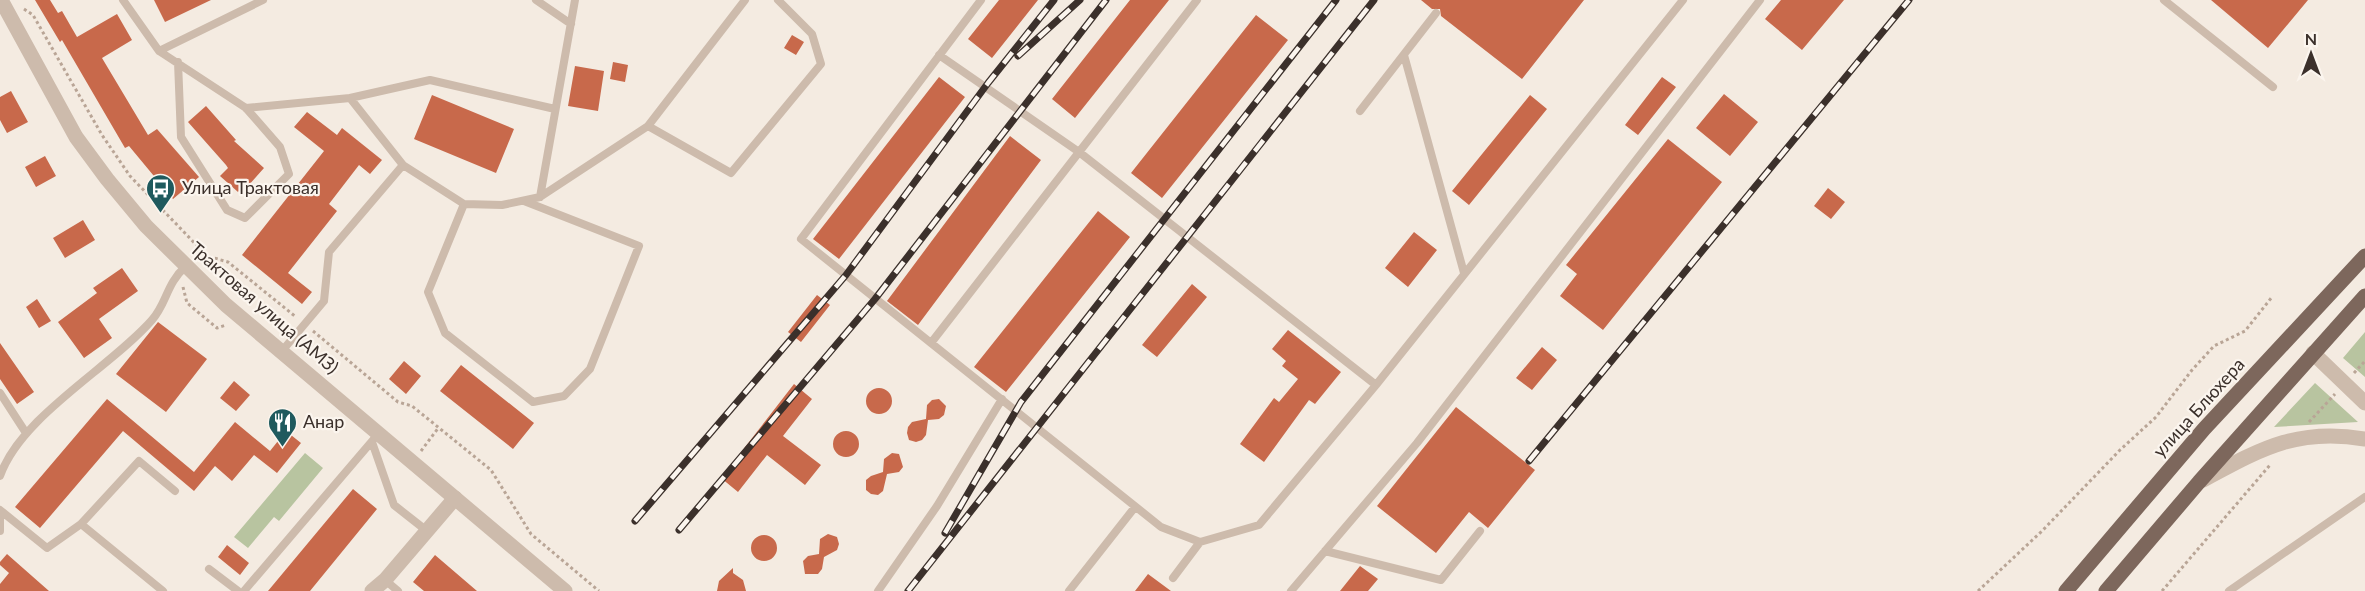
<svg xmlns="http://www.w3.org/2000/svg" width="2365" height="591" font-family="Lato,sans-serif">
<rect width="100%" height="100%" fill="#f4ebe1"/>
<!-- green -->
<path fill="#b8c4a0" d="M2365,332V377L2343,358Z
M2315,383L2358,422L2274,427Z
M305,453L323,468L279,521L274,517L248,548L234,537Z"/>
<!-- building -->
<path fill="#c8694b" d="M35,0H50L58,13L62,11L77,37L117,14L132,40L102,58L148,135L157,129L199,177L173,199L129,146L125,148L62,40L60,42Z
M154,0H211L165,22Z
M999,0H1038L992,58L968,39Z
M1130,0H1169L1075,118L1052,99Z
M1421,0H1584L1522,79L1441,16L1440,9H1432Z
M1781,0H1844L1802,50L1765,19Z
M2211,0H2308L2268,48Z
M1256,15L1288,40L1162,198L1131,173Z
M792,35L804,42L796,55L784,48Z
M613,62L628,65L625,82L610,79Z
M575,66L604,71L598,111L568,106Z
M939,77L965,97L839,259L813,239Z
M1662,77L1676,87L1638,135L1625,125Z
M11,91L28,122L7,133L0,120V97Z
M1724,94L1758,122L1730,156L1696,128Z
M432,95L514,129L496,173L414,139Z
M1530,95L1547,109L1469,205L1452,191Z
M206,106L236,140L234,141L264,168L248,186L246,184L238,192L220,176L228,168L226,165L188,122Z
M307,112L337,135L342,128L382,160L370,174L359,165L329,204L337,211L288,273L312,292L302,304L242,255L324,151L294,127Z
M1010,136L1041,160L918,325L887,301Z
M1668,139L1722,182L1603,330L1560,296L1577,274L1566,265Z
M45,156L56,176L36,187L25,167Z
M1828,188L1845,202L1831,219L1814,206Z
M1098,211L1130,237L1006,392L974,367Z
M83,220L95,240L65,258L53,238Z
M1414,232L1437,250L1408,287L1385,268Z
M122,268L138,291L99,319L112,338L84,358L58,322L97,293L93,288Z
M1192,284L1207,297L1157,357L1142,345Z
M817,295L830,305L801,342L788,332Z
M37,299L51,321L39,328L26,307Z
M158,322L207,359L166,412L116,374Z
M1288,330L1341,372L1315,404L1309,400L1264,462L1240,444L1274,398L1279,402L1298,379L1282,366L1286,361L1272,349Z
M0,343L34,392L17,404L0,379Z
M1542,347L1557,360L1532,390L1516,378Z
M404,361L421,376L406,394L389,379Z
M461,365L534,423L513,449L440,391Z
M234,381L250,395L236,411L220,398Z
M794,384L812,399L783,436L821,465L805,485L767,455L738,492L721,478Z
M866 401a13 13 0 1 1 26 0a13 13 0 1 1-26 0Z
M107,399L194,472L235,422L270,451L286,431L301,443L277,473L254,455L232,481L215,466L194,491L123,431L40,528L15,507Z
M939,399L946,406L944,415L939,419L928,420L926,435L922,440L916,442L909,440L907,433L908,427L912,422L926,419L927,405L932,400Z
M1456,407L1535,470L1488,528L1469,512L1436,553L1377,506Z
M833 444a13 13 0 1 1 26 0a13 13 0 1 1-26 0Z
M892,453L899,454L903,467L899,472L887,474L883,491L878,495L871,494L866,490V480L871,476L883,472L884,459Z
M353,489L377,509L310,591H268Z
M828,534L837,537L839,544L837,550L824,557L822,569L818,574H805L803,561L808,556L819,554L820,539Z
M751 548a13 13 0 1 1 26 0a13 13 0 1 1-26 0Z
M227,545L249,563L240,575L218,557Z
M7,554L49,591H0V584L9,573L0,565V562Z
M435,555L477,591H424L413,582Z
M1360,566L1378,579L1368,591H1340Z
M733,568V573L743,580L746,591H717L719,581Z
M1148,574L1171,591H1135Z"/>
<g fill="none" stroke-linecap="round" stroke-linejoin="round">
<!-- path -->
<path stroke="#b9a596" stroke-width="3" stroke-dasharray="3 3" stroke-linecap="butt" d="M24,9L33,15L102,135L130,176L207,256L228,262L296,317
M183,287L187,303L217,328L226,325
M313,331L398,402L412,406L491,470L531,534L599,591
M2354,373L2365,361
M2309,422L2335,394
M421,451L439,427
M1978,591L2042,531L2120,450L2156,417L2192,370L2214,346L2245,331L2272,297
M2162,591L2270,465"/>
<!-- service -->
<path stroke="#cdbbac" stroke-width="8" d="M123,0L159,51L246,108L280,147L289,174L245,218L227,210L181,137L178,62
M536,0L571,24
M981,0L801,239L1161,527L1200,542L1259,525L1376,385L1683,0
M2164,0L2273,87
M159,51L263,0
M939,55L1079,152L1376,385
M1404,55L1464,273
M350,98L430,80L555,109
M246,108L350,98L403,165L464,204L502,205L540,197L648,126L745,0
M1360,111L1436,13
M648,126L731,173L821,64L812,34L778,0
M540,197L575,0
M464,204L428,292L445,333L533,402L564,396L590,369L639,246L524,201
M931,343L1197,0
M282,351L324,301L329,252L403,165
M0,393L26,433
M372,442L394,505L427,531
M0,476C21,416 110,368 152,320C167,303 166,284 186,266
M0,510L47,548L81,524L139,461L175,491
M0,519V531
M81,524L163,591
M1325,551L1441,580L1480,531
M209,569L238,591
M1173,578L1200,542
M385,580L398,591
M244,591L379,433
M878,591L937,506L1002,399
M1069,591L1135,507
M1291,591L1417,443L1760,0
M2229,591L2365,497"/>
<!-- minor -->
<path stroke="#cdbbac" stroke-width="15" d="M2313,353L2365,403
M2201,481C2259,450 2296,427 2365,439
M372,591L385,580L455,498"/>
<!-- tertiary -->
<path stroke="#cdbbac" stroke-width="15" d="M1,0L76,137L107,179L146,226L226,305L565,591"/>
<!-- primary -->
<path stroke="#7d675c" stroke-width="15" d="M2066,591L2204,429L2365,256
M2106,591L2199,482L2365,296"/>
<defs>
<path id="rail" d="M1018,56L1080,0
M1529,461L1909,0
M635,521L846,275L988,83L1054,0
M679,530L875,299L1106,0
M945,533L1021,402L1336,0
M908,591L1374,0"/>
</defs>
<!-- rail casing -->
<use href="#rail" stroke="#3b302b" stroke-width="7"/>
<!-- rail -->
<use href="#rail" stroke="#fbf5ee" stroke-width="4.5" stroke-dasharray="14" stroke-linecap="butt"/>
</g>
<!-- icons -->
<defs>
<symbol id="bus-pin" viewBox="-11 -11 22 30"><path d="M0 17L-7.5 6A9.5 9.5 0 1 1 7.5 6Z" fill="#1f5a5e" stroke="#fbf5ee"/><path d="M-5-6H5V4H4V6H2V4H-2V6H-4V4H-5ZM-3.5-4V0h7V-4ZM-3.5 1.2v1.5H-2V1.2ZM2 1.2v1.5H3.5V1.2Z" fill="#fff"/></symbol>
<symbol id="restaurant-pin" viewBox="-11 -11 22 30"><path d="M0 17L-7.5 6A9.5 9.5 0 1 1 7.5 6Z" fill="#1f5a5e" stroke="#fbf5ee"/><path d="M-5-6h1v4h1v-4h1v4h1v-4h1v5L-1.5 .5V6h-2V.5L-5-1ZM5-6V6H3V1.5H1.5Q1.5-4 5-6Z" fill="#fff"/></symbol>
</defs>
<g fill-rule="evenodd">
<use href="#bus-pin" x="144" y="172" width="33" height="45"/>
<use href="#restaurant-pin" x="266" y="406" width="33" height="45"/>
</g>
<g text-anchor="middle" stroke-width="4.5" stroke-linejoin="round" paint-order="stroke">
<!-- poi labels -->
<g font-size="18" fill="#3b302b" stroke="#fbf5ee" text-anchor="start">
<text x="182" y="194">Улица Трактовая</text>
<text x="303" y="428">Анар</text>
</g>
<!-- street labels -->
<g font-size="18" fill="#3b302b" stroke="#fbf5ee">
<text transform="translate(264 308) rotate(41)" y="6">Трактовая улица (АМЗ)</text>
<text transform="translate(2199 408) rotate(-48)" y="6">улица Блюхера</text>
</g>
</g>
<!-- north arrow -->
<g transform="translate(2311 54)" stroke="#fbf5ee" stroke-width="4.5" paint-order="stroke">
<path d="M0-4.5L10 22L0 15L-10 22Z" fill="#3b302b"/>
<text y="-9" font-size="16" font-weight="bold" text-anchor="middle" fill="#3b302b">N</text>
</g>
</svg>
